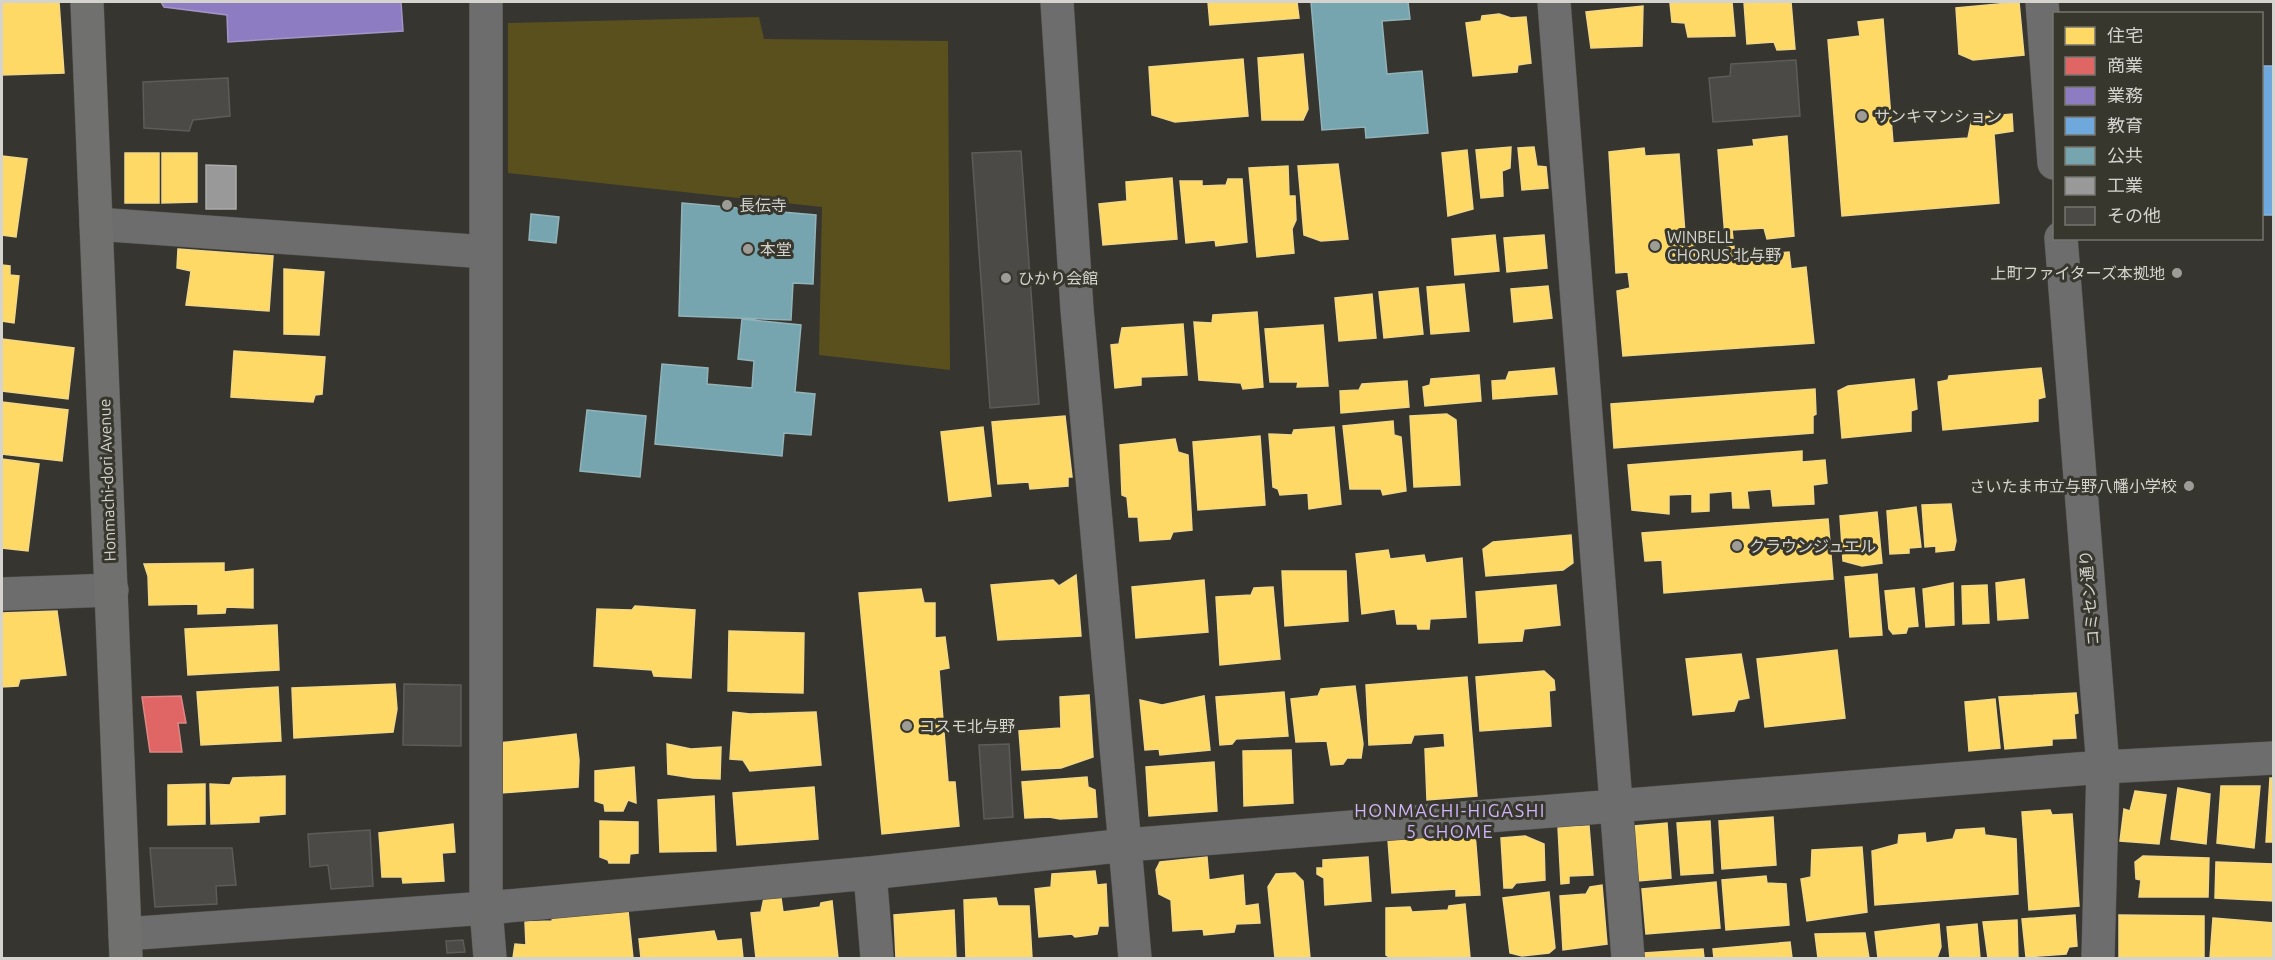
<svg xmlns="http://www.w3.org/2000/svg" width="2275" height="960" font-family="Ubuntu,'Noto Sans JP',sans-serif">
<rect width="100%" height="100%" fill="#363530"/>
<!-- green -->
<path fill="#59501d" d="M759,17L764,39L948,41L950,370L819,355L822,207L508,173V23Z"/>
<!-- homes -->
<path fill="#ffd966" stroke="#f2d785" stroke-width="1.5" d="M2,2H59L64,73L2,75Z
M1208,2H1297L1299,18L1210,25Z
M1689,2H1732L1735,36L1688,37L1685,23L1672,22L1670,3Z
M1744,2H1791L1795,49L1777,50L1774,42L1747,44Z
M2019,2L2024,55L1973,60L1959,54L1956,8Z
M1643,6L1642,46L1591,48L1586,12Z
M1499,14L1511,18L1526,17L1531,63L1518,65L1517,72L1473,76L1466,23L1481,21L1482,16Z
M1883,19L1893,143L1968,138L1972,118L2012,114L2013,131L1994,134L1999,203L1842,216L1828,40L1860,36L1858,22Z
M1303,54L1308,109L1303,120H1262L1258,58Z
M1243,59L1248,116L1175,122L1152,115L1149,67Z
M1787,136L1794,236L1767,239L1764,228L1732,230L1735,257L1789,252L1791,269L1806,267L1814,343L1623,356L1617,291L1630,288L1628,272L1616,273L1609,152L1644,148L1645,156L1679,154L1685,234L1694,233L1696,264L1727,261L1718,150L1754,146L1753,140Z
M1511,147L1510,168L1502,171L1503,196L1481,198L1476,150Z
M1534,147L1537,166L1546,167L1548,188L1522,190L1518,148Z
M1467,150L1473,209L1448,216L1442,153Z
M125,153H159V203H125Z
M162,153H197V202L162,203Z
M2,156L27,159L16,237L2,235Z
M1338,164L1348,239L1321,241L1304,235L1298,166Z
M1288,166L1289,196H1295L1296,220L1292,229L1294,253L1257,257L1249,168Z
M1172,178L1177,239L1103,245L1099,204L1127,201L1126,182Z
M1228,179H1242L1247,242L1216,246L1215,240L1186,243L1180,181H1202V186L1226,185Z
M1495,235L1499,271L1455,275L1452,239Z
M1544,235L1547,268L1507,272L1504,238Z
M178,249L273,256L269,311L186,305L191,271L177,268Z
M2,265L10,266V275L19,276L14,323L2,321Z
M284,269L324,272L319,335L284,334Z
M1464,284L1469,331L1431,334L1427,287Z
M1548,286L1552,318L1514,322L1511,289Z
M1418,288L1423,334L1384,338L1379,292Z
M1372,294L1376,338L1339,341L1335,298Z
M1257,312L1263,387L1243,389L1241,383L1199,380L1194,322L1212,323L1213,315Z
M1183,324L1187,375L1141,377V385L1115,388L1111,345L1119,344L1122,328Z
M1323,325L1328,386L1297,387L1298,382H1270L1265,329Z
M2,339L74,348L68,399L2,391Z
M234,351L325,357L322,394L315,395L313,402L231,397Z
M1554,368L1557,394L1493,399L1492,381L1506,380L1509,372Z
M2041,368L2045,397L2038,399V421L1943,430L1938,382L1948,380L1949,376Z
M1479,375L1481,401L1425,406L1423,387L1430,385L1431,379Z
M1914,379L1917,409L1911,411V431L1842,438L1838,391L1848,386Z
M1407,381L1409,407L1341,413L1340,391L1359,390L1362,384Z
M1815,389L1816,414L1813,416V433L1614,448L1611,404Z
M2,402L68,410L62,461L2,454Z
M1447,414L1456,420L1460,485L1414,487L1410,416Z
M1065,416L1072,477H1068V486L1030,489L1029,482L998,484L992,422Z
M1393,421L1394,435L1401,437L1406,491L1383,495L1381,489H1350L1343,426Z
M983,427L991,496L949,501L941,432Z
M1334,427L1341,504L1309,509L1308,493L1280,495L1278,489L1273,487L1269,434L1292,435L1294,430Z
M1260,436L1265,505L1198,510L1193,442Z
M1175,439L1178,452L1188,455L1192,530L1173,532L1170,539L1140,541L1138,517H1129L1127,497L1122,495L1120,445Z
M1802,451V462L1825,460L1827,483L1813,485L1814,504L1773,506L1771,489L1747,491L1749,508H1733L1732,491L1709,493V511L1692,512V494L1669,495V514L1632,510L1628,465Z
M2,459L39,464L28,551L2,548Z
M1951,504L1956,541L1954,550L1936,552V546L1925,547L1922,505Z
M1916,507L1921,547L1909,548V553L1890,554L1887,511Z
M1877,512L1882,563L1862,566L1843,561L1840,516Z
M1828,519L1833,579L1664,593L1662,560L1645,561L1642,533Z
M1571,535L1573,563L1563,570L1486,576L1483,549L1493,542Z
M1388,550L1390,559L1424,555L1426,563L1462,558L1466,617L1430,619L1429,629H1418L1417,624H1397L1395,609L1362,614L1356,554Z
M224,563V572L253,569V608L226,607L225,613L198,614V604L149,605L148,576L144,564Z
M1282,571H1346L1348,621L1285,626Z
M1877,574L1882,635L1850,637L1845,577Z
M1076,575L1081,636L998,640L991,585L1053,580L1059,586Z
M2024,579L2028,618L1998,620L1996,583Z
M1204,580L1208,632L1136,638L1132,587Z
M1953,583L1954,625L1926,627L1923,589Z
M1556,585L1560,625L1524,629L1522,641L1479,643L1476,592Z
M1987,585L1989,623L1963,624L1962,586Z
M1273,587L1280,659L1220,665L1216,597L1251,595L1254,588Z
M1914,588L1918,626L1908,627L1906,633L1893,634L1889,629L1885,591Z
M921,589L924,603H935V638L945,637L949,668L939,670L948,782H955L959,826L882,834L859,593Z
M635,606L695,610L691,678L654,676L652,670L594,666L597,609L632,610Z
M57,611L66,675L20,679L18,686L2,687V613Z
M277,625L279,670L188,675L185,629Z
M729,631L804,633L803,693L728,691Z
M1837,650L1845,718L1765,727L1757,659Z
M1741,654L1749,698L1738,700L1734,711L1693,715L1686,659Z
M1544,671L1554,680L1555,690L1549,691L1551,726L1480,731L1476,677Z
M1467,677L1477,796L1427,800L1425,749L1445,747L1444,733L1414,735L1411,743L1369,745L1366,685Z
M395,684L397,709L393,732L294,738L292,688Z
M1355,686L1363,744L1361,758H1347L1343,764L1331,765L1327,741L1296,742L1291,699L1318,696L1321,689Z
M278,687L281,741L201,745L197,692Z
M1284,692L1288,736L1236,739L1232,744L1220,745L1216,697Z
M2076,693L2078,713L2074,714L2076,738L2052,739V745L2005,749L1999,697Z
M1089,695L1093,757L1061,768L1022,770L1019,731L1061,728L1060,697Z
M1204,696L1210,750L1160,755L1159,749L1145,750L1140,700L1162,705Z
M1995,699L2000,748L1969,751L1965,702Z
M733,712L750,714L816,712L821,765L750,771L743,760L730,759Z
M576,734L579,760L578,787L502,793L499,743Z
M667,744L691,749L721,747L720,779L693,778L668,774Z
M1291,750L1293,803L1244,806L1243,751Z
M1214,762L1217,811L1149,816L1146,767Z
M634,767L636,803L628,800L623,811H605L604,804L595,801V771Z
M285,776V814L259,816V822L211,824L210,784L230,785L233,778Z
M1087,777L1088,787L1095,790L1097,817L1060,819L1049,817L1025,818L1022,782Z
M2270,778H2274V842H2266Z
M205,784V824L168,825V785Z
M2221,786H2260L2254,848L2217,843Z
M814,787L818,839L737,845L733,793Z
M2178,788L2210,794L2206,844L2171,839Z
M2135,791L2166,795L2159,844L2120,841L2124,809L2130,811Z
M714,796L716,851L660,852L658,800Z
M2050,810L2052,815L2072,814L2079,906L2029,910L2022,812Z
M1773,817L1776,865L1722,869L1719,821Z
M600,821L638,822V853L630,854L629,863H609L608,860L600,857Z
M1710,821L1713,873L1681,875L1677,823Z
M1667,823L1671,878L1638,881L1634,826Z
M453,824L455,852L442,853L444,881L403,883L402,877H382L379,833Z
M1589,826L1593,875L1569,876V883L1561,884L1558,827Z
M1984,828L1985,835L2016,839L2018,894L1875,905L1872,851L1898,844L1899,835L1925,833L1926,843L1953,839L1956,830Z
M1475,833L1480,895L1456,896V889L1392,893L1388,840Z
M1525,836L1544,844L1545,880L1516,883L1512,888H1504L1501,838Z
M1862,847L1867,912L1807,921L1801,879L1811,877L1812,850Z
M2143,856L2209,858L2208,897H2139L2141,880L2136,879L2135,862Z
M1207,857L1209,880L1243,875L1245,906L1258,904L1260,923L1236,924L1234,932L1204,935L1203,929L1173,931L1171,900L1159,894L1156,870L1160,862Z
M1368,857L1371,901L1325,905L1324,878L1317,874V868H1323V860Z
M2216,862L2274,864V901L2215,898Z
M1095,871L1097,885L1106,884L1108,926H1099L1097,934L1075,937L1072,934L1039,937L1035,889L1051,887L1052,874Z
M1295,873L1303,881L1310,958H1275L1268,887L1276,874Z
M1766,876L1767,883L1786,884L1789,925L1726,930L1722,880Z
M1716,882L1720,928L1646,934L1642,889Z
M1602,885L1607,944L1563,950L1560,896L1586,894L1590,887Z
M1549,892L1555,948L1549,953L1522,956L1510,953L1503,898Z
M764,898H781L783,912L820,907L821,903L832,901L838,958H756L751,913L761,912Z
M996,898L998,906H1029L1032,958H966L964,900Z
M1465,904L1470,957L1391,958L1386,955V908L1410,907L1412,912L1448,910L1449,906Z
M954,910L956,958H896L894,915Z
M628,911L633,958H513L515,944L526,945L525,922L552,921L553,915Z
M2075,915L2077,946L2069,947L2066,954L2026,957L2022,919Z
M2119,915L2204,916V958H2119Z
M2213,918L2274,923V958H2210Z
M2017,920L2018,958H1988L1983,922Z
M1939,924L1941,947L1937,958H1878L1875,932Z
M1977,924L1980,958H1950L1947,927Z
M714,931L717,941L741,939L743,958H641L639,939Z
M1865,933L1869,958H1818L1815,934Z
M1790,942L1792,958H1714L1713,949Z
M1703,949L1704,958H1644V953Z"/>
<!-- shops -->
<path fill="#e06666" stroke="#dc8785" stroke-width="1.5" d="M181,696L186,723H178L182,752H150L142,697Z"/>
<!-- offices -->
<path fill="#8e7cc3" stroke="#a396c6" stroke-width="1.5" d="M161,2H401L403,31L228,42L227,15L164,7Z"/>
<!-- schools -->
<path fill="#6fa8dc" stroke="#8db5d8" stroke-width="1.5" d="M2262,66H2274V215H2262Z"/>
<!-- public -->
<path fill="#76a5af" stroke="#92b3b8" stroke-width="1.5" d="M1311,2H1408L1410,19L1382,21L1387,74L1422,71L1428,133L1366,138L1365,127L1322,130Z
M682,203L816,215L813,284L793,283L791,320L679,316Z
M531,214L559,217L556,243L529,240Z
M742,319L801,325L795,392L815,394L811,435L784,433L782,456L655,444L662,364L708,368L707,384L752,388L754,361L738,359Z
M587,410L646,416L640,477L580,471Z"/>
<!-- industry -->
<path fill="#999" stroke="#abaaa9" stroke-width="1.5" d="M206,165L236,166V209H206Z"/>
<!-- building -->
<path fill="#4b4a46" stroke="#5c5c58" stroke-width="1.5" d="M1796,60L1800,116L1713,122L1709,78L1730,76L1731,64Z
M228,78L230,116L193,120L189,131L144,128L143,82Z
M1021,151L1039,404L990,408L972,153Z
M404,684L461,685V746L403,745Z
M1009,744L1013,817L984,819L979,745Z
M370,830L373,886L331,889L328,865L310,867L308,834Z
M150,848H232L236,885L216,886L217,904L155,907Z
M463,940L465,952L447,953L446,941Z"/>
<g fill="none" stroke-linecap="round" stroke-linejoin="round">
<defs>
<path id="minor" d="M486,2V908L490,958
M1057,2L1077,309L1135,958
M1554,2L1628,958
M2042,2L2054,163
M96,224L486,252
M2061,238L2103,767L2098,958
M2,594L112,590
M870,873L877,958
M125,934L486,908L870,873L1126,845L2103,767L2274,758"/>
<path id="secondary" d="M87,2L126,958"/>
</defs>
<!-- minor casing -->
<use href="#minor" stroke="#52514d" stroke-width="34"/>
<!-- secondary casing -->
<use href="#secondary" stroke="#52514d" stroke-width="34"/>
<!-- minor -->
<use href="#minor" stroke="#6e6d6e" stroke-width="33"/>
<!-- secondary -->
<use href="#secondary" stroke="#70706f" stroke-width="33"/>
</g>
<!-- markers -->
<g fill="#9d9c97" stroke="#38372e" stroke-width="2">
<circle cx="1862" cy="116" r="6"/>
<circle cx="727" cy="205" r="6"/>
<circle cx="1655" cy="246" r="6"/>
<circle cx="748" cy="249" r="6"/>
<circle cx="2177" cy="273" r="6"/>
<circle cx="1006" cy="278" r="6"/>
<circle cx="2189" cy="486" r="6"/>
<circle cx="1737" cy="546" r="6"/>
<circle cx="907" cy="726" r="6"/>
</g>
<g text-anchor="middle" stroke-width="6" stroke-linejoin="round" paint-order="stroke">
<!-- poi labels -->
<g font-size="16" fill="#d4d3ce" stroke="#38372e" text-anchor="start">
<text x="1874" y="122">サンキマンション</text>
<text x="739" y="211">長伝寺</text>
<text x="1667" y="243">WINBELL<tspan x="1667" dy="18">CHORUS 北与野</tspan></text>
<text x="760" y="255">本堂</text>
<text x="2165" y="279" text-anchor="end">上町ファイターズ本拠地</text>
<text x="1018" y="284">ひかり会館</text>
<text x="2177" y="492" text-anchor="end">さいたま市立与野八幡小学校</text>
<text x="1749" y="552">クラウンジュエル</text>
<text x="919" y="732">コスモ北与野</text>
</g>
<!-- street labels -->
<g font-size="16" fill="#d4d3ce" stroke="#38372e">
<text transform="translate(107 480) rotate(-92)" y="6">Honmachi-dori Avenue</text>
<text transform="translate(2089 598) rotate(-95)" y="6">コミセン通り</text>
</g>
<!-- neighbourhood labels -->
<g font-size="18" letter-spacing="1.5" fill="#d0b5fb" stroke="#38372e">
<text x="1450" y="817">HONMACHI-HIGASHI<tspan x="1450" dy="21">5 CHOME</tspan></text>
</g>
</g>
<!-- border -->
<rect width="2275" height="960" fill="none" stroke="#d4d3ce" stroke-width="6"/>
<!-- legend -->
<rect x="2053" y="12" width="210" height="228" fill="#38372e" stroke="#76756e" stroke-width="1.5"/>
<rect x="2065" y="27" width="30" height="18" fill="#ffd966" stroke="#76756e" stroke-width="1.5"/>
<text x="2107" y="42" font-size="18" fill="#d4d3ce">住宅</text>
<rect x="2065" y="57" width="30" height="18" fill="#e06666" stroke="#76756e" stroke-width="1.5"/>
<text x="2107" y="72" font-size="18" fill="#d4d3ce">商業</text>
<rect x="2065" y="87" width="30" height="18" fill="#8e7cc3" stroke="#76756e" stroke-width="1.5"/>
<text x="2107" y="102" font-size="18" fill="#d4d3ce">業務</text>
<rect x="2065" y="117" width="30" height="18" fill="#6fa8dc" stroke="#76756e" stroke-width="1.5"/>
<text x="2107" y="132" font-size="18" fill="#d4d3ce">教育</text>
<rect x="2065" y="147" width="30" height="18" fill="#76a5af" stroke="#76756e" stroke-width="1.5"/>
<text x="2107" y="162" font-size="18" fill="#d4d3ce">公共</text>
<rect x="2065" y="177" width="30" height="18" fill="#999999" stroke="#76756e" stroke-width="1.5"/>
<text x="2107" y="192" font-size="18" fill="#d4d3ce">工業</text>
<rect x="2065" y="207" width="30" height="18" fill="#4b4a46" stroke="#76756e" stroke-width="1.5"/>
<text x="2107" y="222" font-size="18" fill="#d4d3ce">その他</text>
</svg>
